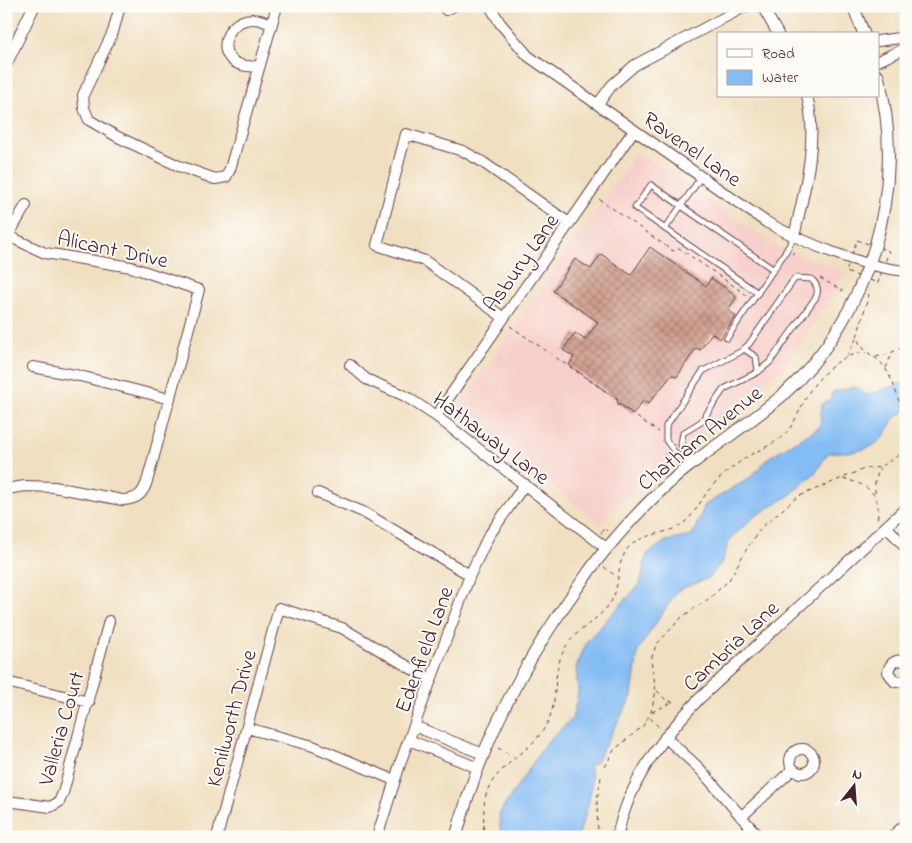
<svg xmlns="http://www.w3.org/2000/svg" width="912" height="843" font-family="'Indie Flower',sans-serif">
<defs>
<pattern id="building-cross-hatch" width="8" height="8" patternUnits="userSpaceOnUse" patternTransform="scale(1.25)"><rect width="8" height="8" fill="#cf9c8b"/><path d="M0 0l8 8M0 8l8-8" fill="none" stroke="#aa7f72"/></pattern>
</defs>
<rect width="100%" height="100%" fill="#fdfcf7"/>
<filter id="ink" filterUnits="userSpaceOnUse"><feTurbulence type="fractalNoise" baseFrequency=".02" numOctaves="2"/><feDisplacementMap in="SourceGraphic" scale="10" xChannelSelector="R" yChannelSelector="G"/><feConvolveMatrix kernelMatrix="1 2 1 2 8 2 1 2 1" color-interpolation-filters="sRGB"/></filter>
<filter id="wash" filterUnits="userSpaceOnUse"><feTurbulence type="fractalNoise" baseFrequency=".0096" numOctaves="4" result="noise"/><feDisplacementMap in="SourceGraphic" scale="20" xChannelSelector="R" yChannelSelector="G"/><feGaussianBlur stdDeviation="1.12" result="paint"/><feColorMatrix in="noise" values="0 0 0 0 0 0 0 0 0 0 0 0 0 0 0 0 0 1.4 0 .05"/><feComposite in="paint" operator="in"/></filter>
<g filter="url(#wash)">
<rect width="100%" height="100%" fill="#f0e0c1"/>
<!-- built -->
<path fill="#f7d0cb" d="M637,152L774,244L845,272L817,320L785,365L759,388L651,473L600,524L458,412V408Z"/>
<!-- water -->
<path fill="#84bcf4" stroke="#676e90" d="M906,379V411C885,422 895,423 883,437C869,454 847,451 828,453L816,472L789,496L755,516L729,540L722,562L709,578L678,590L638,650L632,696L596,762L589,766C597,786 584,817 578,837H501L499,814L546,743L572,719L578,694L576,668L587,641L640,584L647,554L666,541L692,536L705,505L751,477L768,458L820,427L822,404L830,400L833,392L856,387L867,395L902,383Z"/>
<g id="blocks">
<!-- building -->
<path fill="url(#building-cross-hatch)" d="M650,247L706,286L711,278L734,294L736,298L728,310L736,316L720,339L712,333L700,350L696,348L677,377L672,375L648,404L643,401L633,414L617,402L618,400L569,365L574,357L563,350L575,333L585,340L598,322L553,291L575,259L591,269L601,254L631,275Z"/>
</g>
</g>
<g filter="url(#ink)">
<use href="#blocks" fill-opacity="0" stroke="#633c42" stroke-width="1"/>
<g fill="none" stroke-linecap="round" stroke-linejoin="round">
<defs>
<path id="service" d="M665,229L701,177
M758,293L635,208L651,185L774,270
M727,338L786,251L794,237
M744,349L756,357L758,371
M687,461L681,444L683,433L701,422L724,389L758,372L770,362L816,297C819,290 817,284 811,279L795,278L749,344L740,352L703,371L666,426V440L676,454L690,465"/>
<path id="minor" d="M120,6L113,32L83,95L84,108L89,120L118,137L179,166L215,179L226,177L230,169L277,6
M490,6L500,23L528,56L766,222C805,243 862,267 906,271
M762,6L778,34
M446,10L454,6
M878,41L906,37
M878,61L906,48
M259,66C202,72 226,0 270,24
M598,104L612,85L635,65L746,6
M6,235L45,253L131,267L199,290L148,478C144,493 138,500 122,500L54,487L25,486L6,489
M8,236L26,205
M794,237C804,191 819,142 807,96
M504,318L425,261L377,245L406,134L463,151L481,161L569,223
M350,365L366,379L405,396L436,416L606,548
M33,367L80,376L170,399
M436,416L634,130
M318,493L363,512L470,575
M887,527L906,548
M906,662C897,658 890,662 888,672L895,682L906,681
M6,682L89,702
M414,726L483,754
M247,728L313,746L394,780
M665,737L699,768L759,837
M409,740L478,768
M790 761a12 12 0 1 1 24 0a12 12 0 1 1-24 0Z
M15,802L50,807L59,802L63,793L109,621
M741,817L793,769
M217,837L279,608L342,628L431,680
M377,837L402,758L470,575L488,537L525,484
M617,837C629,781 661,739 699,699L906,508
M892,837L906,824"/>
<path id="tertiary" d="M853,6L864,34
M6,64L34,6
M456,837C479,748 522,665 575,591C586,576 596,560 608,547C633,517 662,487 693,463C723,440 755,419 784,394C869,316 909,188 878,76"/>
</defs>
<!-- service casing -->
<use href="#service" stroke="#633c42" stroke-width="7"/>
<!-- minor casing -->
<use href="#minor" stroke="#633c42" stroke-width="12"/>
<!-- tertiary casing -->
<use href="#tertiary" stroke="#633c42" stroke-width="13"/>
<!-- path -->
<path stroke="#633c42" stroke-width="1" stroke-dasharray="4 4" stroke-linecap="butt" d="M599,199L673,251L679,248L748,296
M857,240L889,251L878,283L846,272Z
M793,254L799,248
M820,278L843,291
M869,294L857,337C862,354 877,355 885,368C895,384 899,403 906,420
M510,326L618,400L616,403L659,432
M847,356L857,337
M876,357L888,354L906,346
M886,368L892,353
M665,452L670,469
M843,479C866,483 883,494 877,520
M875,493V481L880,468
M601,533L604,528L608,532
M604,567L617,577
M657,691L666,700L675,703
M652,712L671,703
M650,718L660,728
M498,748L516,758
M605,767L614,750L643,726L651,712L656,691L651,660L656,645L682,617L710,598L729,580L746,550L761,528L797,497L864,469L881,467L906,450
M483,837C485,820 481,800 490,785C505,760 536,749 548,721C560,696 550,671 567,645C579,627 600,620 612,600C621,583 615,563 629,547C643,533 665,535 681,525C696,515 701,497 714,484C725,473 738,462 752,454C763,448 776,443 785,434C797,421 801,404 811,389C823,372 844,352 866,353
M598,837L597,801L601,777"/>
<!-- service -->
<use href="#service" stroke="#fff" stroke-width="5"/>
<!-- minor -->
<use href="#minor" stroke="#fff" stroke-width="10"/>
<!-- tertiary -->
<use href="#tertiary" stroke="#fff" stroke-width="11"/>
</g>
</g>
<g text-anchor="middle" stroke-width="4" stroke-linejoin="round" paint-order="stroke">
<!-- street labels -->
<g font-size="22" fill="#4a1f2b" stroke="#fdfcf7">
<text transform="translate(693 148) rotate(35)" y="8">Ravenel Lane</text>
<text transform="translate(113 248) rotate(12)" y="8">Alicant Drive</text>
<text transform="translate(520 262) rotate(-55)" y="8">Asbury Lane</text>
<text transform="translate(492 437) rotate(37)" y="8">Hathaway Lane</text>
<text transform="translate(699 437) rotate(-39)" y="8">Chatham Avenue</text>
<text transform="translate(730 645) rotate(-43)" y="8">Cambria Lane</text>
<text transform="translate(423 649) rotate(-70)" y="8">Edenfield Lane</text>
<text transform="translate(230 718) rotate(-75)" y="8">Kenilworth Drive</text>
<text transform="translate(60 728) rotate(-74)" y="8">Valleria Court</text>
</g>
</g>
<!-- margin -->
<rect width="912" height="843" fill="none" stroke="#fdfcf7" stroke-width="25"/>
<!-- legend -->
<rect x="717" y="32" width="162" height="65" fill="#fdfcf7" stroke="#b5a4a5"/>
<rect x="727" y="49" width="25" height="8" fill="#ffffff" stroke="#b5a4a5"/>
<text x="762" y="58" font-size="15" fill="#4a1f2b">Road</text>
<rect x="727" y="70" width="25" height="15" fill="#84bcf4" stroke="#b5a4a5"/>
<text x="762" y="82" font-size="15" fill="#4a1f2b">Water</text>
<!-- north arrow -->
<g transform="translate(854 786) rotate(17)" stroke="#fdfcf7" stroke-width="4" paint-order="stroke">
<path d="M0-4L9 19L0 12L-9 19Z" fill="#4a1f2b"/>
<text y="-8" font-size="14" font-weight="bold" text-anchor="middle" fill="#4a1f2b">N</text>
</g>
</svg>
